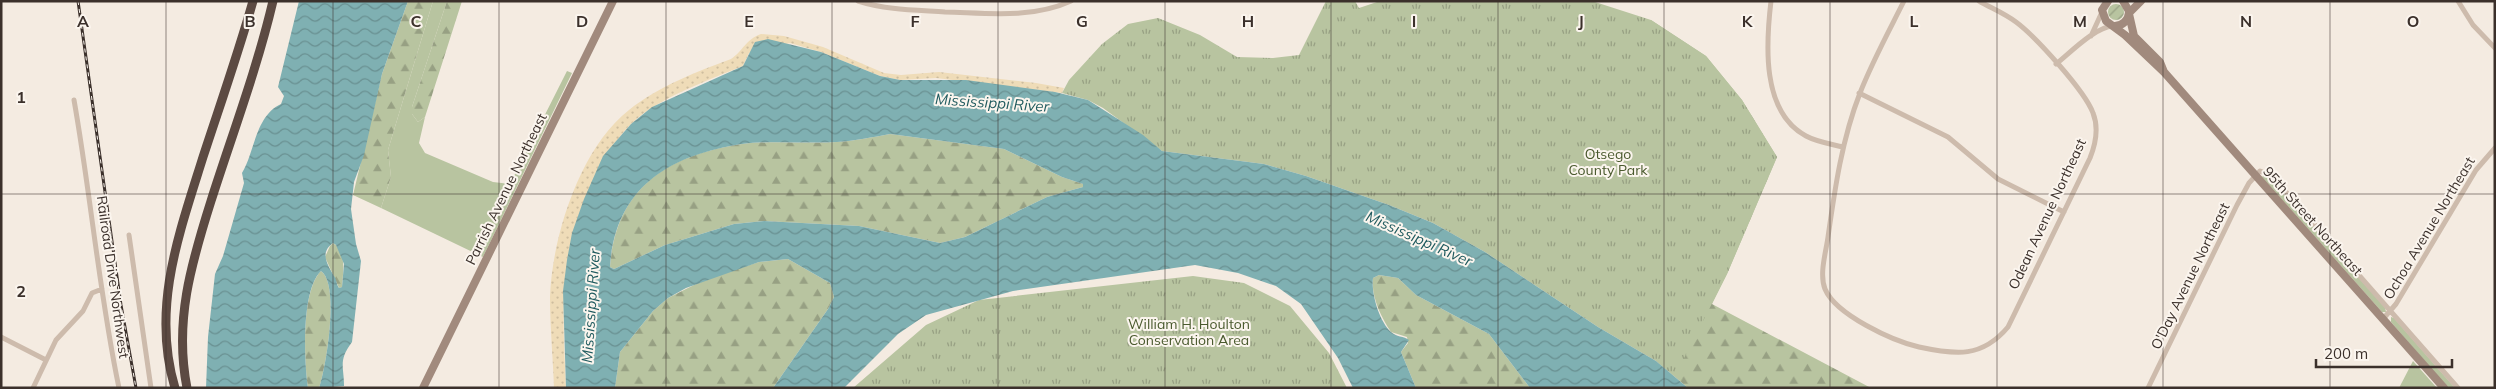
<svg xmlns="http://www.w3.org/2000/svg" width="2496" height="389" font-family="Mulish,sans-serif">
<defs>
<pattern id="forest-firs" width="22" height="20" patternUnits="userSpaceOnUse" patternTransform="scale(1.25)"><rect width="22" height="20" fill="#b8c4a0"/><path d="M5 1l3.5 6h-7zM16 11l3.5 6h-7z" fill="#97a083"/></pattern>
<pattern id="sand-dots" width="8" height="8" patternUnits="userSpaceOnUse" patternTransform="scale(1.25)"><rect width="8" height="8" fill="#efdcb8"/><path d="M2 2h.1M6 6h.1" fill="none" stroke="#cebd9e" stroke-width="1.8" stroke-linecap="round"/></pattern>
<pattern id="park-tufts" width="24" height="20" patternUnits="userSpaceOnUse" patternTransform="scale(1.25)"><rect width="24" height="20" fill="#b8c4a0"/><path d="M3 7l-1-3M5 7V3M7 7l1-3M15 17l-1-3M17 17v-4M19 17l1-3" fill="none" stroke="#97a083"/></pattern>
<pattern id="garden-furrows" width="10" height="10" patternUnits="userSpaceOnUse" patternTransform="scale(1.25)"><rect width="10" height="10" fill="#b8c4a0"/><path d="M-1 1l2-2M0 10L10 0M9 11l2-2" fill="none" stroke="#97a083"/></pattern>
<pattern id="water-waves" width="16" height="10" patternUnits="userSpaceOnUse" patternTransform="scale(1.25)"><rect width="16" height="10" fill="#7fb0b2"/><path d="M0 5q4-4 8 0t8 0" fill="none" stroke="#699091"/></pattern>
</defs>
<rect width="100%" height="100%" fill="#f4ebe1"/>
<!-- grass -->
<path fill="#b8c4a0" d="M433,1H447L412,107V114L418,122L425,117L419,143L425,153L493,182L510,184L567,71L572,73L483,257L381,208L391,177L388,150Z
M2264,175L2271,180L2385,307L2386,312H2382L2262,177Z
M2391,317L2394,318L2455,388H2448L2391,322Z
M2413,361L2437,388H2399Z"/>
<!-- forest -->
<path fill="url(#forest-firs)" d="M408,1H433L388,150L391,177L381,208L353,195L382,74Z
M447,1H462L425,117L418,122L412,114V107Z
M1651,20L1706,56L1742,100L1777,157L1727,274L1712,304L1871,388H1688L1656,361Z
M890,134L1004,149L1062,177L1083,184V187L1047,197L965,237L940,243L859,226L764,221L734,224L665,245L614,269L610,267C616,187 668,155 742,144C773,140 806,144 837,142C855,141 873,137 890,134Z
M333,243C347,252 343,273 342,287L339,288L325,257L330,246Z
M788,259L830,283L834,297L828,309L773,388H615L620,352L653,311L668,298L706,279L759,262Z
M321,271C340,284 326,368 319,388H308C304,361 301,291 321,271Z
M1379,275L1398,278L1416,295L1489,334L1530,388H1416L1401,352L1408,343L1407,337L1391,332C1381,317 1371,297 1373,278Z"/>
<!-- sand -->
<path fill="url(#sand-dots)" d="M761,34L784,36L823,47L884,73L901,75L939,72L1036,83L1064,88L1062,93L936,78L900,80L880,76L821,52L790,43L749,53L743,66C713,78 681,90 653,107C628,122 613,144 599,169C558,247 562,303 566,388H554C553,358 550,327 550,297C552,237 580,148 629,110C659,86 696,72 731,59C743,51 746,39 761,34Z"/>
<!-- park -->
<path fill="url(#park-tufts)" d="M1326,1H1355L1359,8L1380,1H1592L1651,20L1706,56L1742,100L1777,157L1727,274L1675,376L1656,361L1598,327L1485,252L1433,223L1389,205L1306,176L1264,164L1162,151L1103,108L1088,100L1062,93L1069,80L1102,44L1128,24L1158,18L1200,35L1237,57L1273,58L1299,55Z
M1193,276L1244,283L1290,306L1329,353L1347,388H853L926,325L979,300Z"/>
<!-- garden -->
<path fill="url(#garden-furrows)" d="M2108 12a8 8 0 1 1 16 0a8 8 0 1 1-16 0Z"/>
<!-- water -->
<path fill="url(#water-waves)" fill-rule="evenodd" d="M299,1H408L382,74L364,155L354,182L351,209L356,244L361,261L352,342C338,361 344,366 344,386L319,388C326,368 340,284 321,271C301,290 304,361 308,388H206L208,337L215,274L223,256L244,183L242,173C255,152 255,116 281,104L284,96L278,87ZM333,243L336,245L344,264L342,287L339,288C336,284 337,280 334,276C328,265 319,253 333,243Z
M768,39L821,52L880,76L900,80H966L1055,92L1088,100L1143,135L1162,151L1264,164L1306,176L1389,205L1433,223L1485,252L1598,327L1656,361L1688,388H1530L1489,334L1416,295L1398,278L1379,275L1373,278C1371,293 1379,321 1391,332C1396,337 1404,336 1409,340L1401,352L1416,388H1353L1338,358L1301,304L1276,286L1238,273L1195,265L1013,291L926,315L898,334L844,388H773L828,309L834,297L830,283L788,259L759,262L686,288L668,298L653,311L620,352L615,388H566L563,291L567,260L572,233L584,199L603,156L631,124L652,107L743,66L755,42ZM890,134L1004,149L1062,177L1083,184V187L1047,197L965,237L940,243L859,226L764,221L734,224L665,245L614,269L610,267C615,188 669,155 742,144C773,140 806,144 837,142C855,141 873,137 890,134Z"/>
<g fill="none" stroke-linecap="round" stroke-linejoin="round">
<!-- street -->
<path stroke="#cdbbac" stroke-width="5" d="M858,1C886,10 916,10 945,12C987,13 1032,19 1071,1
M1771,1C1766,43 1761,112 1806,136C1817,142 1831,144 1843,147
M1904,1C1889,31 1872,62 1860,93C1842,139 1835,188 1828,237C1826,252 1819,274 1825,289C1836,315 1893,341 1919,347C1956,355 1982,358 2008,327L2090,158C2096,143 2099,128 2093,113C2085,91 2035,36 2016,22C2004,13 1991,8 1979,1
M2458,1L2473,25L2495,48
M2091,36L2102,12
M2056,64C2070,53 2095,27 2113,26
M1859,93L1948,137L1998,179L2064,212
M74,100C91,196 99,293 119,388
M129,235L151,388
M2383,319L2396,304L2476,170L2495,148
M1,337L46,360
M33,388L56,340L83,311L92,293L102,289
M2148,388L2237,205L2249,183L2260,171L2272,176L2458,388"/>
<!-- secondary -->
<path stroke="#a18a7d" stroke-width="8" d="M2108,1L2102,10L2106,21L2125,35L2164,72L2444,388
M2129,13L2141,1
M2129,14L2134,36L2160,62L2164,72
M2113,26C2122,27 2129,20 2129,11L2123,1
M423,388L613,1"/>
<!-- highway -->
<path stroke="#5c4a42" stroke-width="9" d="M175,388C151,308 179,234 203,157C220,105 238,54 253,1
M187,388C174,322 191,264 211,201C232,135 257,69 273,1"/>
<defs>
<path id="rail" d="M78,1L121,305L136,388"/>
</defs>
<!-- rail casing -->
<use href="#rail" stroke="#3b302b" stroke-width="3"/>
<!-- rail -->
<use href="#rail" stroke="#fbf5ee" stroke-width="1" stroke-dasharray="4" stroke-linecap="butt"/>
</g>
<!-- grid -->
<path fill="none" stroke="#3b302b" stroke-width="1" stroke-opacity="0.55" d="M166,1V388M333,1V388M499,1V388M666,1V388M832,1V388M998,1V388M1165,1V388M1331,1V388M1498,1V388M1664,1V388M1830,1V388M1997,1V388M2163,1V388M2330,1V388M1,194H2495"/>
<g text-anchor="middle" stroke-width="4" stroke-linejoin="round" paint-order="stroke">
<!-- park labels -->
<g font-size="14" fill="#4a5a2e" stroke="#fbf5ee">
<text x="1608" y="159">Otsego<tspan x="1608" dy="16">County Park</tspan></text>
<text x="1189" y="329">William H. Houlton<tspan x="1189" dy="16">Conservation Area</tspan></text>
</g>
<!-- street labels -->
<g font-size="14" fill="#3b302b" stroke="#fbf5ee">
<text transform="translate(506 189) rotate(-64)" y="5">Parrish Avenue Northeast</text>
<text transform="translate(2047 214) rotate(-65)" y="5">Odean Avenue Northeast</text>
<text transform="translate(2313 221) rotate(48)" y="5">95th Street Northeast</text>
<text transform="translate(2429 228) rotate(-59)" y="5">Ochoa Avenue Northeast</text>
<text transform="translate(2190 276) rotate(-64)" y="5">O'Day Avenue Northeast</text>
<text transform="translate(113 277) rotate(82)" y="5">Railroad Drive Northwest</text>
</g>
<!-- water labels -->
<g font-size="15" font-style="italic" fill="#1f5a5e" stroke="#fbf5ee">
<text transform="translate(992 103) rotate(4)" y="5">Mississippi River</text>
<text transform="translate(1419 239) rotate(24)" y="5">Mississippi River</text>
<text transform="translate(591 306) rotate(-86)" y="5">Mississippi River</text>
</g>
</g>
<g font-size="16" text-anchor="middle" font-weight="bold" fill="#3b302b" stroke="#fbf5ee" stroke-width="4" stroke-linejoin="round" paint-order="stroke">
<text x="83" y="27">A</text>
<text x="250" y="27">B</text>
<text x="416" y="27">C</text>
<text x="582" y="27">D</text>
<text x="749" y="27">E</text>
<text x="915" y="27">F</text>
<text x="1082" y="27">G</text>
<text x="1248" y="27">H</text>
<text x="1414" y="27">I</text>
<text x="1581" y="27">J</text>
<text x="1747" y="27">K</text>
<text x="1914" y="27">L</text>
<text x="2080" y="27">M</text>
<text x="2246" y="27">N</text>
<text x="2413" y="27">O</text>
<text x="21" y="103">1</text>
<text x="21" y="297">2</text>
</g>
<!-- border -->
<rect width="2496" height="389" fill="none" stroke="#3b302b" stroke-width="5"/>
<!-- scale -->
<path d="M2316 359v8h136v-8" fill="none" stroke="#3b302b" stroke-width="2.5"/>
<text x="2324" y="359" font-size="15" fill="#3b302b" stroke="#fbf5ee" stroke-width="4" paint-order="stroke">200 m</text>
</svg>
